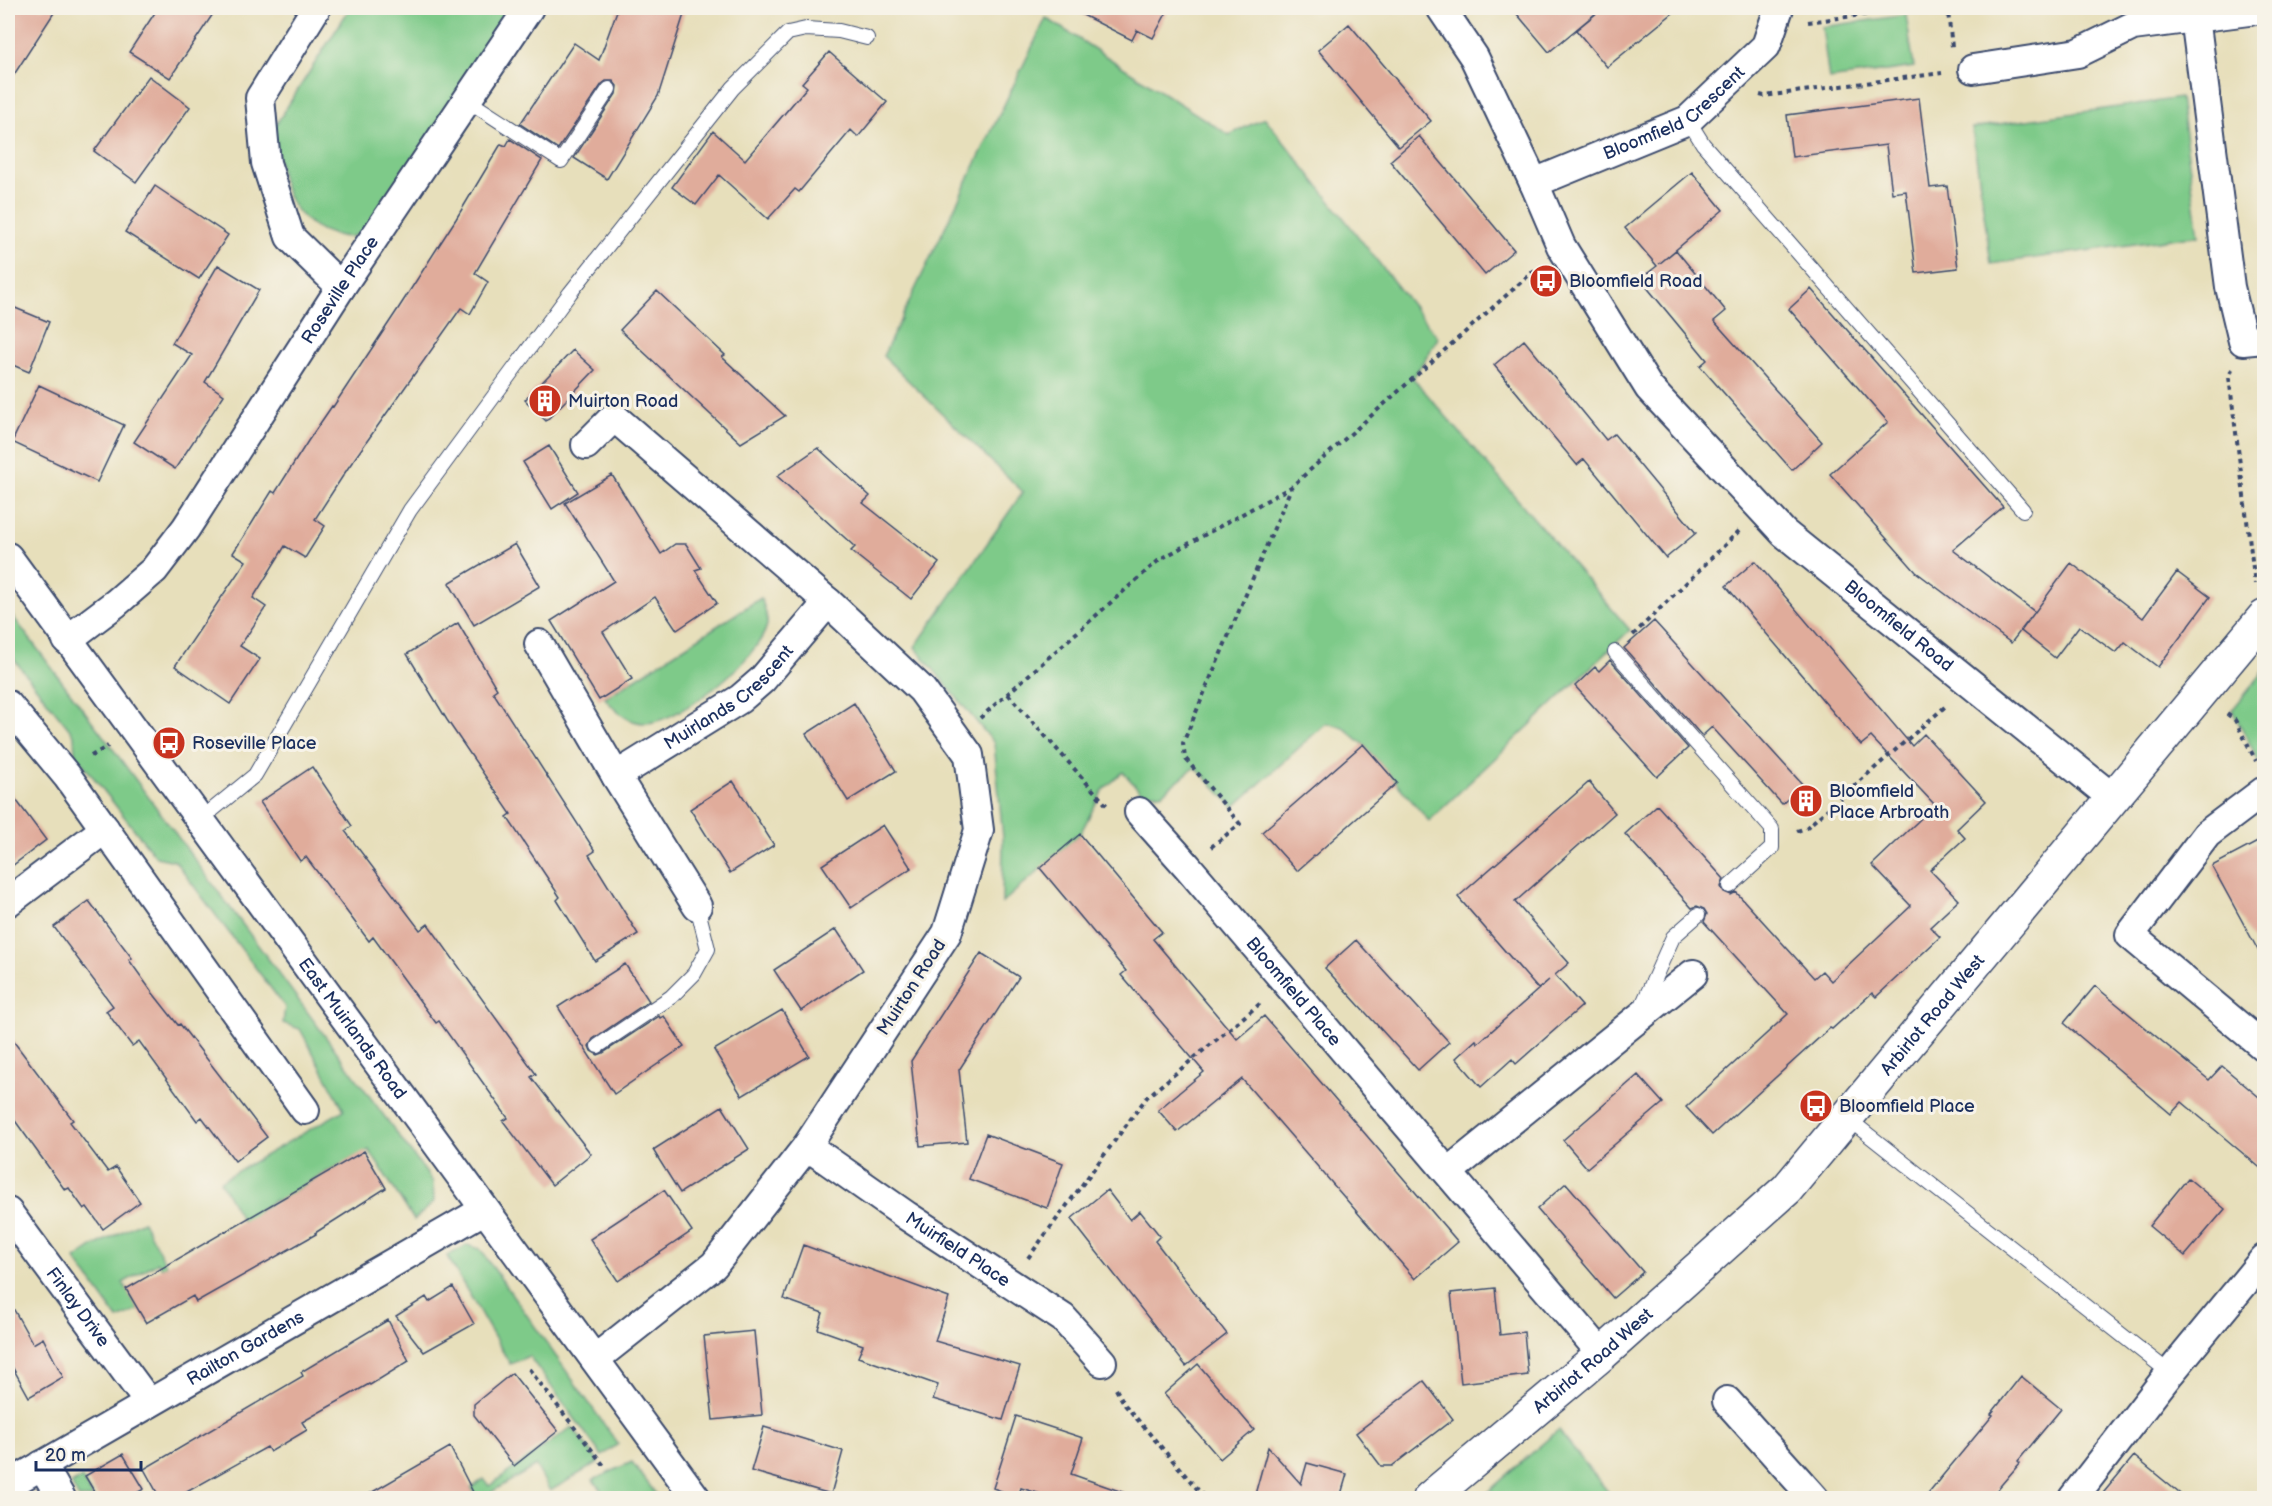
<svg xmlns="http://www.w3.org/2000/svg" width="2272" height="1506" font-family="'Balsamiq Sans',sans-serif">
<rect width="100%" height="100%" fill="#f7f3e8"/>
<filter id="ink" filterUnits="userSpaceOnUse"><feTurbulence type="fractalNoise" baseFrequency=".0167" numOctaves="2"/><feDisplacementMap in="SourceGraphic" scale="12" xChannelSelector="R" yChannelSelector="G"/><feConvolveMatrix kernelMatrix="1 2 1 2 8 2 1 2 1" color-interpolation-filters="sRGB"/></filter>
<filter id="wash" filterUnits="userSpaceOnUse"><feTurbulence type="fractalNoise" baseFrequency=".008" numOctaves="4" result="noise"/><feDisplacementMap in="SourceGraphic" scale="24" xChannelSelector="R" yChannelSelector="G"/><feGaussianBlur stdDeviation="1.35" result="paint"/><feColorMatrix in="noise" values="0 0 0 0 0 0 0 0 0 0 0 0 0 0 0 0 0 1.4 0 .05"/><feComposite in="paint" operator="in"/></filter>
<g filter="url(#wash)">
<rect width="100%" height="100%" fill="#e7dfbb"/>
<!-- green -->
<path fill="#7eca89" stroke="#4c7c74" stroke-width="1.5" d="M350,8H517L365,230C361,231 356,236 353,236C344,239 329,233 321,230C280,209 281,169 273,129Z
M1906,15L1914,67L1829,79L1822,27Z
M1046,18L1229,135L1265,118L1438,338L1413,378L1630,630L1429,821L1363,744L1343,727L1326,723L1234,807L1195,767L1161,794L1141,792L1123,772L1103,790L1080,834L1002,903L1003,838L994,743L915,647L1023,492L883,356Z
M2180,98L2199,235L1991,264L1972,128Z
M761,598C764,606 768,616 767,625C759,659 681,721 647,723C629,724 615,711 605,698Z
M8,610L110,745L433,1182L434,1202L414,1220L369,1150L324,1173L281,1200H275L258,1211L261,1216L245,1226L220,1181L344,1110L300,1029L283,1023L285,1007L175,861L156,857L75,754L74,735L8,652Z
M2264,671V771L2232,710Z
M143,1221L167,1266L162,1268L158,1262L123,1283L139,1310L118,1319L75,1259L94,1246Z
M467,1245L480,1249L618,1444L602,1456L529,1356L510,1364L447,1256Z
M572,1427L599,1462L550,1491L536,1466L481,1498H477L471,1488L484,1479L489,1486Z
M1558,1430L1613,1498H1481Z
M632,1462L659,1498H607L593,1480Z
M82,1478L93,1498H79L71,1484Z"/>
<g id="blocks">
<!-- building -->
<path fill="#e0ac9b" d="M8,8H57L8,84Z
M158,8H217L170,78L129,52Z
M618,8H686L658,96L607,179L574,158L616,94L617,86L613,81H606L602,84L558,149L520,124L574,43L599,60Z
M1069,8H1169L1153,38L1137,30L1132,40Z
M1512,8H1602L1549,52Z
M1603,8H1679L1607,67L1576,30Z
M1349,24L1431,121L1399,147L1318,50Z
M829,52L887,102L858,137L851,130L799,192L795,189L768,219L719,175L696,205L672,187L713,131L745,160L807,87L802,83Z
M149,76L190,107L136,182L94,151Z
M1919,98L1930,188L1947,186L1958,268L1916,273L1906,191L1892,193L1886,145L1792,157L1787,115Z
M1419,136L1514,250L1485,275L1390,161Z
M510,139L542,160L475,273L488,282L470,314L461,308L348,468L315,519L325,526L305,558L285,546L253,598L266,607L240,646L260,659L230,704L175,666L246,561L233,553L249,528L272,491L275,493L308,441L332,406L333,407L398,309L456,219L501,144L506,146Z
M1692,172L1723,210L1659,264L1676,250L1726,311L1714,321L1822,442L1792,470L1700,366L1707,360L1640,279L1657,266L1625,228Z
M155,186L228,235L199,279L125,232Z
M218,265L259,290L205,382L224,395L175,469L134,442L192,355L172,343Z
M1811,289L2003,507L1953,550L2035,612L2011,643L1916,572L1830,474L1888,422L1789,309Z
M657,291L725,355L722,357L785,416L741,443L620,330Z
M8,305L49,322L29,372L8,363Z
M1524,340L1606,440L1614,434L1696,533L1666,558L1584,459L1577,465L1494,365Z
M573,350L595,370L546,421L525,400Z
M39,385L124,425L97,482L12,442Z
M549,446L578,492L552,509L523,462Z
M818,448L870,496L863,503L939,563L911,599L851,551L855,547L777,476Z
M612,475L661,554L675,544H686L701,568L695,570L717,603L677,630L655,597L603,632L632,679L599,700L551,621L614,581L565,503Z
M515,544L540,586L474,625L449,583Z
M1755,561L1912,746L1924,734L1986,801L1957,829L1965,838L1930,870L1959,900L1930,927L1940,937L1876,997L1872,993L1832,1029L1830,1028L1712,1135L1686,1107L1788,1014L1704,922L1707,914L1704,909L1697,906L1692,908L1625,834L1657,805L1724,879L1721,887L1724,892L1731,895L1736,892L1814,978L1822,971L1831,981L1911,906L1872,865L1935,805L1871,737L1861,745L1726,586Z
M2071,563L2143,618L2177,572L2210,597L2158,667L2125,642L2116,653L2079,626L2055,658L2021,631Z
M1654,621L1803,785L1782,804L1712,727L1702,736L1624,648Z
M458,623L497,689L493,692L595,851L589,855L638,934L595,961L557,900L560,897L507,817L511,814L447,720L407,654Z
M1610,660L1688,748L1657,777L1575,686L1595,667L1599,671Z
M854,703L896,771L848,801L806,734Z
M1363,744L1397,783L1297,871L1262,832Z
M312,767L352,826L345,831L420,930L428,924L536,1074L531,1077L591,1154L552,1185L503,1121L508,1118L439,1021L436,1023L373,937L369,941L306,857L300,861L260,802Z
M733,781L774,845L730,873L690,809Z
M1589,782L1615,813L1515,902L1569,963L1555,975L1582,1006L1516,1064L1512,1059L1481,1087L1456,1058L1476,1040L1478,1043L1549,980L1538,989L1458,897Z
M8,789L46,840L8,869Z
M883,825L911,868L851,908L822,865Z
M1080,834L1162,932L1153,939L1237,1039L1264,1016L1458,1242L1415,1279L1242,1079L1177,1132L1158,1110L1204,1072L1121,975L1126,971L1040,868Z
M2265,838V963L2212,866Z
M89,901L132,958L129,960L152,992L178,1025L180,1024L267,1137L235,1161L202,1117L197,1121L139,1041L132,1046L106,1011L113,1006L54,927Z
M836,929L863,970L801,1011L774,970Z
M1356,940L1449,1042L1418,1070L1325,968Z
M981,953L1019,977L959,1070L967,1142L920,1146L911,1061Z
M625,964L649,1001L593,1039L589,1046L591,1051L598,1055L603,1053L659,1016L660,1018L664,1016L684,1046L614,1094L558,1007Z
M2095,986L2209,1080L2222,1066L2265,1102V1172L2182,1102L2171,1114L2064,1023Z
M782,1010L809,1056L742,1096L714,1050Z
M8,1034L73,1120L70,1122L108,1172L116,1167L140,1202L103,1229L87,1207L84,1209L69,1188L65,1190L8,1111Z
M1638,1075L1663,1103L1587,1168L1563,1140Z
M722,1106L749,1149L680,1193L653,1150Z
M986,1134L1063,1163L1047,1208L969,1179Z
M364,1151L386,1188L315,1233L316,1234L196,1302L193,1296L146,1323L126,1289Z
M2188,1178L2225,1209L2185,1256L2149,1226Z
M1566,1183L1643,1272L1613,1298L1537,1209Z
M664,1190L692,1231L618,1281L590,1239Z
M1107,1190L1130,1220L1140,1211L1160,1236L1155,1241L1227,1334L1186,1366L1071,1219Z
M803,1245L949,1298L935,1341L1020,1366L1003,1420L933,1399L938,1385L858,1357L863,1345L818,1329L823,1313L784,1299Z
M453,1287L474,1324L424,1352L396,1316L426,1297L429,1302Z
M1495,1288L1500,1335L1524,1332L1528,1375L1461,1383L1451,1293Z
M8,1299L33,1344L43,1338L63,1377L29,1397L8,1359Z
M388,1320L409,1361L370,1385L369,1384L302,1422L307,1430L270,1452L267,1447L176,1498H160L144,1469L303,1376L301,1372Z
M754,1331L762,1415L713,1420L704,1336Z
M1198,1364L1254,1430L1220,1459L1164,1394Z
M512,1373L558,1431L514,1466L474,1415V1404Z
M2021,1376L2061,1409L2018,1461L2020,1463L1990,1498H1924L1993,1415L1991,1414Z
M1424,1381L1453,1419L1392,1466H1381L1356,1433Z
M1016,1416L1083,1438L1071,1474L1128,1494L1127,1498H1054L1021,1488L1018,1497L993,1488Z
M764,1427L843,1451L831,1494L751,1471Z
M450,1447L476,1498H362Z
M1268,1447L1301,1484L1307,1463L1347,1474L1340,1498H1254Z
M123,1454L144,1489L127,1498H98L85,1476Z
M2134,1456L2185,1498H2099Z"/>
</g>
</g>
<g filter="url(#ink)">
<use href="#blocks" fill-opacity="0" stroke="#3a496c" stroke-width="1.5"/>
<g fill="none" stroke-linecap="round" stroke-linejoin="round">
<defs>
<path id="lane" d="M467,100L561,161L609,89
M1688,120L1703,144L2023,510
M1615,652L1772,829V848L1730,886
M200,820L255,775L410,510L570,293L733,88L788,33L806,29L839,31L867,38
M1641,1008L1673,937L1698,915
M598,1046L671,997L694,974L708,949L697,906
M1847,1118L2170,1373"/>
<g id="street">
<path d="M316,8L260,98L266,163L290,237L341,287"/>
<path id="s1" d="M1441,8L1474,57L1534,183L1561,246L1649,388L1784,533L2114,799"/>
<path d="M2195,17L2230,287L2243,341L2264,339"/>
<path d="M1973,69L2078,53L2133,26L2264,9"/>
<path id="s2" d="M1534,183L1688,120L1766,46L1779,8"/>
<path d="M586,445L614,417L828,602L922,690L969,755L979,830L947,933L807,1146L714,1265L595,1359"/>
<path id="s3" d="M8,557L696,1498"/>
<path id="s4" d="M67,640L116,603L154,570L186,528L341,287L529,8"/>
<path d="M539,644L616,776L697,906"/>
<path d="M8,705L67,776L305,1110"/>
<path id="s5" d="M616,776L740,699L762,680L828,602"/>
<path d="M2264,791L2207,834L2130,935L2264,1047"/>
<path id="s6" d="M1139,812L1188,867L1602,1354"/>
<path d="M8,902L105,829"/>
<path id="s7" d="M807,1146L907,1216L1063,1318L1102,1362"/>
<path d="M1448,1172L1693,974"/>
<path id="s8" d="M8,1212L149,1403"/>
<path d="M1727,1401L1814,1498"/>
<path d="M42,1465L61,1498"/>
<path id="s9" d="M8,1485L484,1210"/>
<path d="M2073,1498L2170,1373L2264,1259"/>
</g>
<g id="secondary">
<path id="s10" d="M1430,1498L1602,1354L1787,1189L2264,617"/>
</g>
</defs>
<!-- lane casing -->
<use href="#lane" stroke="#3a496c" stroke-width="16"/>
<!-- street casing -->
<use href="#street" stroke="#3a496c" stroke-width="32"/>
<!-- secondary casing -->
<use href="#secondary" stroke="#3a496c" stroke-width="36"/>
<!-- path -->
<path stroke="#3a496c" stroke-width="4" stroke-dasharray="4.5 4.5" stroke-linecap="butt" d="M1808,22L1908,9L1948,12L1952,47
M1760,95L1764,96L1942,73
M2232,369L2229,377L2255,584
M1633,635L1739,531
M1008,694L1109,808
M2227,714L2235,720L2256,761
M980,718L1159,560L1291,487L1537,268
M91,756L108,746
M1797,831L1806,828L1947,705
M1211,847L1240,824L1185,758L1183,743L1291,488
M1028,1258L1147,1097L1262,1002
M529,1369L605,1467
M1116,1389L1125,1405L1205,1498"/>
<!-- lane -->
<use href="#lane" stroke="#fff" stroke-width="14"/>
<!-- street -->
<use href="#street" stroke="#fff" stroke-width="28"/>
<!-- secondary -->
<use href="#secondary" stroke="#fff" stroke-width="33"/>
</g>
</g>
<!-- icons -->
<defs>
<symbol id="bus-disc" viewBox="-11 -11 22 22"><circle r="9.5" fill="#c8321e" stroke="#f7f3e8"/><path d="M-5-6H5V4H4V6H2V4H-2V6H-4V4H-5ZM-3.5-4V0h7V-4ZM-3.5 1.2v1.5H-2V1.2ZM2 1.2v1.5H3.5V1.2Z" fill="#fff"/></symbol>
<symbol id="building-disc" viewBox="-11 -11 22 22"><circle r="9.5" fill="#c8321e" stroke="#f7f3e8"/><path d="M-4-6H4V6H1V3H-1V6H-4ZM-2.5-4.3h1.7v1.8h-1.7ZM.8-4.3h1.7v1.8H.8ZM-2.5-1h1.7V.8h-1.7ZM.8-1h1.7V.8H.8Z" fill="#fff"/></symbol>
</defs>
<g fill-rule="evenodd">
<use href="#bus-disc" x="1527" y="262" width="38" height="38"/>
<use href="#building-disc" x="526" y="382" width="38" height="38"/>
<use href="#bus-disc" x="150" y="724" width="38" height="38"/>
<use href="#building-disc" x="1787" y="782" width="38" height="38"/>
<use href="#bus-disc" x="1797" y="1087" width="38" height="38"/>
</g>
<g text-anchor="middle" stroke-width="6" stroke-linejoin="round" paint-order="stroke">
<!-- street labels -->
<g font-size="18" fill="#1b2f5e" stroke="#f7f3e8">
<text dy="6" stroke="none"><textPath href="#s2" startOffset="158">Bloomfield Crescent</textPath></text>
<text dy="6" stroke="none"><textPath href="#s4" startOffset="448">Roseville Place</textPath></text>
<text dy="6" stroke="none"><textPath href="#s1" startOffset="780">Bloomfield Road</textPath></text>
<text dy="6" stroke="none"><textPath href="#s5" startOffset="138">Muirlands Crescent</textPath></text>
<text transform="translate(911 987) rotate(-57)" y="6">Muirton Road</text>
<text dy="6" stroke="none"><textPath href="#s6" startOffset="237">Bloomfield Place</textPath></text>
<text dy="6" stroke="none"><textPath href="#s10" startOffset="699">Arbirlot Road West</textPath></text>
<text dy="6" stroke="none"><textPath href="#s3" startOffset="584">East Muirlands Road</textPath></text>
<text dy="6" stroke="none"><textPath href="#s7" startOffset="183">Muirfield Place</textPath></text>
<text dy="6" stroke="none"><textPath href="#s8" startOffset="118">Finlay Drive</textPath></text>
<text dy="6" stroke="none"><textPath href="#s9" startOffset="274">Railton Gardens</textPath></text>
<text dy="6" stroke="none"><textPath href="#s10" startOffset="213">Arbirlot Road West</textPath></text>
</g>
<!-- poi labels -->
<g font-size="18" fill="#1b2f5e" stroke="#f7f3e8" text-anchor="start">
<text x="1569" y="287">Bloomfield Road</text>
<text x="568" y="407">Muirton Road</text>
<text x="192" y="749">Roseville Place</text>
<text x="1829" y="797">Bloomfield<tspan x="1829" dy="21">Place Arbroath</tspan></text>
<text x="1839" y="1112">Bloomfield Place</text>
</g>
</g>
<!-- margin -->
<rect width="2272" height="1506" fill="none" stroke="#f7f3e8" stroke-width="30"/>
<!-- scale -->
<path d="M36 1461v9h105v-9" fill="none" stroke="#1b2f5e" stroke-width="3"/>
<text x="45" y="1461" font-size="18" fill="#1b2f5e" stroke="#f7f3e8" stroke-width="4.5" paint-order="stroke">20 m</text>
</svg>
